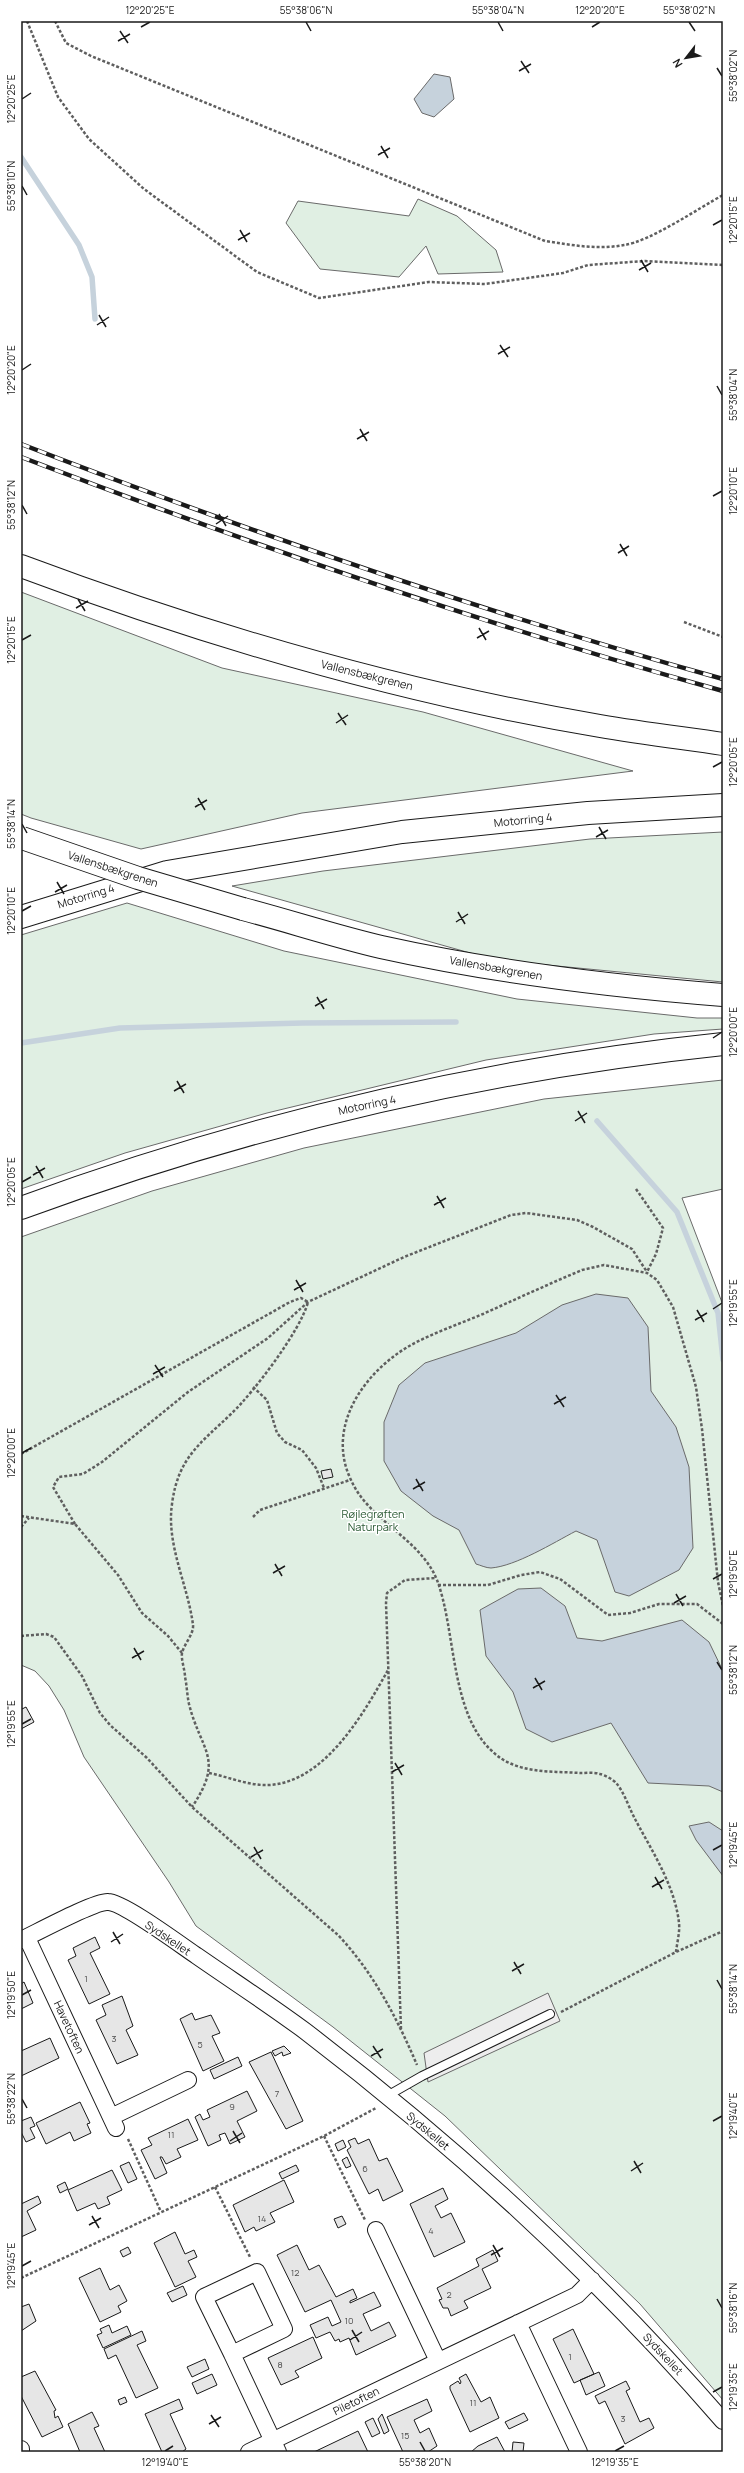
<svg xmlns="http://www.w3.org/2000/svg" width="744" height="2473" font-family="Manrope,sans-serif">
<rect width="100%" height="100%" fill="#fff"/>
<!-- green -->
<path fill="#e0efe3" stroke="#6a6a6a" d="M418,199L457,216L496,250L503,272L438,274L426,246L399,277L320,269L286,223L298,201L409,216Z
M21,592L222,668L423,712L633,771L302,813L141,849L31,818L21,814Z
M723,832V982L495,960L232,886L323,871L590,839Z
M127,903L284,951L517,999L697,1018H723V1029L654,1034L486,1060L267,1113L125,1153L21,1189V935Z
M723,1080V1189L682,1198L723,1305V2400L640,2304L445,2116L333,2027L196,1926L169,1882L84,1757L64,1710L49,1686L35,1671L21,1665V1237L152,1191L304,1148L544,1099Z"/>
<!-- parking -->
<path fill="#ededed" stroke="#6a6a6a" d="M548,1993L560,2021L428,2082L424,2053Z"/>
<!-- water -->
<path fill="#c6d2dc" stroke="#6a6a6a" d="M434,74L450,77L454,99L434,117L422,113L414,99Z
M596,1294L628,1298L648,1327L651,1391L676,1427L689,1467L693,1548L679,1570L629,1596L615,1592L597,1540L576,1531C553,1543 516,1566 491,1568C486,1568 480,1565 476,1564L459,1530L433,1516L401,1491L384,1461V1422L399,1385L425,1363L516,1333L562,1305Z
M541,1588L565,1606L577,1638L602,1641L682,1620L709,1642L723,1671V1792L709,1786L648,1783L611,1723L552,1742L526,1729L513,1692L486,1656L480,1610L518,1589Z
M709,1822L723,1831V1876L696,1840L689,1826Z"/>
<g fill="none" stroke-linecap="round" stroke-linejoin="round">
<!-- stream -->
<path stroke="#c6d2dc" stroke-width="5.5" d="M21,157L79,245L92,277L95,319
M21,1043L120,1028L303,1023L456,1022
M597,1121L677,1212L718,1313L723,1360"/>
</g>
<!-- building -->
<path fill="#e6e6e6" stroke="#1a1a1a" d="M331,1469L333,1477L323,1479L321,1471Z
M21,1707L22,1709L26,1707L34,1722L21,1729Z
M95,1937L100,1948L90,1953L110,1994L89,2004L68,1960L76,1956L73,1948Z
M24,1982L33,2003L21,2009V1984Z
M122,1996L133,2026L126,2030L138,2055L117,2064L96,2020L106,2015L102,2005Z
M192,2013L195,2020L211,2015L220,2033L212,2036L224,2061L203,2071L180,2019Z
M50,2038L59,2058L21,2076V2051Z
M284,2046L291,2053L283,2056L282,2052L275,2056L272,2051Z
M271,2052L303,2121L286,2129L249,2062Z
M238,2057L242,2066L214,2079L210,2070Z
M247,2091L257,2111L237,2121L245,2137L230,2144L225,2133L219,2135L221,2140L208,2146L195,2117L200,2114L203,2120L210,2117L207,2110Z
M80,2102L90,2123L87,2124L91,2133L74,2141L70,2132L46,2144L36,2123Z
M31,2117L35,2126L30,2128L35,2138L26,2142L21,2132V2121Z
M188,2119L198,2140L177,2149L181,2157L166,2164L162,2157H160L167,2173L155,2179L141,2150L152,2145L148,2138Z
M355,2138L358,2144L369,2139L379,2161L387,2158L403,2191L383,2201L378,2189L369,2194L347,2150L351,2147L348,2141Z
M343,2140L346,2147L338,2151L335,2144Z
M347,2157L351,2166L346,2168L342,2160Z
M129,2162L137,2179L128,2183L120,2166Z
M296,2165L299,2171L282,2179L279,2173Z
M112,2170L122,2190L107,2197L110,2204L98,2209L95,2203L77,2211L68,2190Z
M284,2180L294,2202L270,2213L275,2222L256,2231L254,2227L245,2232L233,2205Z
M65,2182L68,2189L60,2193L57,2186Z
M443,2188L448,2199L435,2206L441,2218L451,2213L465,2242L434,2257L410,2204Z
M38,2196L41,2203L27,2211L36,2230L21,2237V2204Z
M342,2216L346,2224L338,2228L334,2219Z
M175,2232L185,2254L194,2250L197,2257L188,2261L196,2277L175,2287L154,2243Z
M297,2245L309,2270L319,2265L336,2297L353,2289L357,2298L350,2301V2303L374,2292L381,2306L363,2314L371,2331L389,2322L396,2336L356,2355L349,2338L340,2342L339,2339L335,2341L330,2332L316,2338L310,2325L328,2317L332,2326L341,2322L331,2300L305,2312L277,2255Z
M128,2247L131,2253L123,2257L120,2251Z
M493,2250L498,2261L482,2269L491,2288L464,2301L468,2308L451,2316L448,2308H443L439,2300L442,2299L437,2288L479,2266L476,2259Z
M100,2268L110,2290L119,2285L127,2301L118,2306L121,2312L100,2322L79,2278Z
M183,2286L187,2295L172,2302L167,2293Z
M29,2304L36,2321L21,2331V2307Z
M109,2325L112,2333L127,2326L131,2335L103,2348L97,2335L102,2333L100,2329Z
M573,2329L594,2374L574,2383L553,2339Z
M142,2331L146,2341L137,2345L158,2388L136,2398L116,2355L108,2359L104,2349Z
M313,2337L322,2358L295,2371L299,2377L281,2385L268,2358Z
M205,2359L209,2369L192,2377L187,2367Z
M35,2371L56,2410L54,2411L55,2418L58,2416L63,2427L42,2437L21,2396V2377Z
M599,2372L605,2386L586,2395L580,2380Z
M212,2374L217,2385L197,2394L192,2383Z
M466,2374L481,2402L490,2397L499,2418L470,2432L450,2389V2386L458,2381L460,2384L461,2382L459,2378Z
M626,2381L630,2389L626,2391L640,2422L649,2418L654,2428L625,2444L605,2401L599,2404L595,2396Z
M125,2397L127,2402L120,2405L118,2400Z
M179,2399L183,2409L170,2414L186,2449L182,2452H162L145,2414Z
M427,2399L432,2411L414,2420L420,2433L429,2428L437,2446L428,2452H403L387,2417Z
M92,2412L99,2426L94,2428L105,2452H80L68,2424Z
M524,2413L528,2420L509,2429L505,2422Z
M382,2414L389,2431L384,2434L378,2419Z
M373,2418L380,2433L372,2437L365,2422Z
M358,2431L368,2452H314Z
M497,2437L505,2452H471L478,2446Z
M513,2442L524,2443L523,2452H512Z"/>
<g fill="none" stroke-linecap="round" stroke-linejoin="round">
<defs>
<path id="service" d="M387,2096L422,2076L550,2014"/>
<path id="minor" d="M27,1938L116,2128
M21,1940C36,1933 95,1901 108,1902C123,1902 182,1946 197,1956C233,1981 270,2005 305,2031C457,2147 598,2277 723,2421
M111,2117L188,2080
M376,2230L438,2361
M518,2323L579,2452
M232,2354L204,2297L257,2272L284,2329L232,2354L278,2452
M21,2449V2451
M249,2452L577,2295L592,2280"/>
<path id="motorway" d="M21,566C208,636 403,693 600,726C641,733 682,738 723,744
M243,909C289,921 334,936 381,947C494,972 608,986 723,995
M21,917L167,872L402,832L588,813L723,805
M21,1208C247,1125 483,1069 723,1044"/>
</defs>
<!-- service casing -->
<use href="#service" stroke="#1a1a1a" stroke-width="10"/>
<!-- minor casing -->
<use href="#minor" stroke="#1a1a1a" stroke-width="18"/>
<!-- motorway casing -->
<use href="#motorway" stroke="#1a1a1a" stroke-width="24"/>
<!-- path -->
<path stroke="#5f5f5f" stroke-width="2.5" stroke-dasharray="3 2" stroke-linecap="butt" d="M27,21L58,97L89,139L144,189L257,272L319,298L429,282L485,284L563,273L588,265L645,261L723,265
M55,21L66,43L91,56L545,241C572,245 597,250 624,245C649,242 699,208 723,195
M684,622L723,637
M636,1189L663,1228L656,1254L647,1272
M253,1387L267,1400L277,1433L285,1442L302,1450L316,1468L324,1488
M21,1454L290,1302L301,1298L308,1302C301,1330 253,1393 232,1413C201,1443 178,1457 172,1504C166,1545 188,1585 193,1625C194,1634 184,1644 182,1653C181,1660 185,1670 185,1677C187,1686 187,1695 189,1704C201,1752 225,1758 192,1807
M21,1516L75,1524L118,1575L142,1613L168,1636L182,1653
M253,1517L260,1510L350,1480
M75,1524L53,1487L59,1477L83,1474L102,1462L188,1392L268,1338L308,1302L404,1257L511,1215L526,1213L577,1220L593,1227L632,1249L647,1272
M21,1527L29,1518
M438,1585H488L521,1575L540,1572L560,1579L608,1615L630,1613L659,1604H697L723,1624
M21,1636L46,1634L54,1637L82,1676L100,1713L110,1725L147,1758L192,1807L338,1935C373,1972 397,2018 417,2065
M209,1773C229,1777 249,1786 269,1785C325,1782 364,1713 388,1670
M676,1952C677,1943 680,1932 679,1923C675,1886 652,1851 635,1819C629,1808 625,1794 617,1784C614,1780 605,1775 600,1774C594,1772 587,1773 581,1773C550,1771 515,1774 492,1751C450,1713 456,1630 437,1580C420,1538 369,1521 351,1480C325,1426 365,1371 411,1345C433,1333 459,1324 483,1314C516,1299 549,1284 582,1270L604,1265L647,1273L657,1280L673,1307L696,1387L702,1429L718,1582L723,1606
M561,2012L676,1952L723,1931
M401,2029L386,1603L387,1593L405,1580L436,1578
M324,2136L365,2220
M128,2139L161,2212
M215,2187L250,2257
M21,2278L324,2136L376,2108"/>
<!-- service -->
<use href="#service" stroke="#fff" stroke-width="8"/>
<!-- minor -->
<use href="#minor" stroke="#fff" stroke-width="16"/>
<!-- motorway -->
<use href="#motorway" stroke="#fff" stroke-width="22"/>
<defs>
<path id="rail" d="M21,444C252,533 485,613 723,679
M21,457C252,545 485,625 723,691"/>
</defs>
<!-- rail casing -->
<use href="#rail" stroke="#1a1a1a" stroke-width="4.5"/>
<!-- rail -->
<use href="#rail" stroke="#fff" stroke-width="3" stroke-dasharray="9" stroke-linecap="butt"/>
<defs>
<path id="motorway-bridge" d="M22,838L138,878L243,909"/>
</defs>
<!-- motorway-bridge casing -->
<use href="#motorway-bridge" stroke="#1a1a1a" stroke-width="24" stroke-linecap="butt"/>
<!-- motorway-bridge -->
<use href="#motorway-bridge" stroke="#fff" stroke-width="22"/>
</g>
<!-- ticks -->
<path fill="none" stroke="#1a1a1a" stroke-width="1.5" d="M306,22L311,31M498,22L503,31M689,22L695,31M141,27L150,22M592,27L600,22M120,31L128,43M118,41L130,34M521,61L529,73M717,68L722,76M519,71L531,64M22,99L31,93M381,146L388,158M378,155L390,148M22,186L27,195M713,225L722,220M240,230L247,242M238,240L250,233M641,260L648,272M639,270L651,263M99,315L106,327M97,325L109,317M500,345L508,357M498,354L510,347M22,370L31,364M717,386L722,395M360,429L367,441M357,439L369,432M713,496L722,491M22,505L27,514M219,514L226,526M216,524L228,516M620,544L627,556M618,553L629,546M78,599L85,611M76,608L88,601M479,628L486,640M477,638L489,631M22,640L31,635M338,713L346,725M336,723L348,715M713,767L722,762M198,798L205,810M195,807L207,800M22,824L27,833M599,827L606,839M596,837L608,830M57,882L64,894M55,892L67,885M22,911L31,906M458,912L465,924M456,922L468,914M317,997L324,1009M315,1006L327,999M713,1038L722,1032M177,1081L184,1093M174,1091L186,1084M578,1111L585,1123M575,1121L587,1113M36,1166L43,1178M33,1175L45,1168M22,1182L31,1177M437,1196L444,1208M434,1205L446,1198M296,1280L303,1292M294,1290L306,1283M713,1309L722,1303M697,1310L704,1322M695,1320L707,1313M155,1365L163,1377M153,1374L165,1367M556,1395L564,1407M554,1404L566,1397M22,1453L31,1448M416,1479L423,1491M413,1489L425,1482M275,1564L282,1576M273,1573L285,1566M713,1579L722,1574M676,1594L683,1606M674,1603L686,1596M134,1648L141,1660M132,1658L144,1651M717,1662L722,1670M535,1678L542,1690M533,1688L545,1681M22,1724L31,1719M395,1763L402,1775M392,1772L404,1765M254,1847L261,1859M713,1850L722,1845M251,1857L263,1850M655,1877L662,1889M652,1887L664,1880M113,1932L120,1944M111,1942L123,1934M514,1962L521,1974M512,1971L524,1964M717,1980L722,1989M22,1995L31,1990M373,2046L381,2058M371,2056L383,2049M22,2099L27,2108M713,2121L722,2116M233,2131L240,2143M230,2141L242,2133M634,2161L641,2173M631,2171L643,2163M92,2216L99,2228M89,2225L101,2218M493,2245L500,2257M491,2255L503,2248M22,2266L31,2261M717,2299L722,2308M352,2330L359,2342M350,2340L362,2332M713,2392L722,2387M211,2415L219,2427M209,2424L221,2417M420,2442L425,2451M165,2451L173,2446M615,2451L624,2446"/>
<g text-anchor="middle" stroke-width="3" stroke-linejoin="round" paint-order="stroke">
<!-- number labels -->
<g font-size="9" fill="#4d4d4d">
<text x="86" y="1982">1</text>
<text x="114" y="2042">3</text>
<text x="200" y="2048">5</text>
<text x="277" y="2097">7</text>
<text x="232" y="2110">9</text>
<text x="171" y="2138">11</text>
<text x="365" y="2172">6</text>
<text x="262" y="2222">14</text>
<text x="431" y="2234">4</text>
<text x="295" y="2276">12</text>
<text x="449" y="2298">2</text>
<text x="349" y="2324">10</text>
<text x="570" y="2360">1</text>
<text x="280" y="2368">8</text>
<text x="473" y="2406">11</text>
<text x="623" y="2422">3</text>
<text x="405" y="2439">15</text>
</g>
<!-- street labels -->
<g font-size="11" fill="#1a1a1a" stroke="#fff">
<text transform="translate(367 675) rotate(14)" y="4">Vallensbækgrenen</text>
<text transform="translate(523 820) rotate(-6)" y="4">Motorring 4</text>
<text transform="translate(113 869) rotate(18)" y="4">Vallensbækgrenen</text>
<text transform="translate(86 896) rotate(-17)" y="4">Motorring 4</text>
<text transform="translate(496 968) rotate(10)" y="4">Vallensbækgrenen</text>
<text transform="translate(367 1105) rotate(-12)" y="4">Motorring 4</text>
<text transform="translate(168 1938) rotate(34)" y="4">Sydskellet</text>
<text transform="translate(69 2027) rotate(65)" y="4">Havetoften</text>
<text transform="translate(428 2131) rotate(40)" y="4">Sydskellet</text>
<text transform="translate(663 2354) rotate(47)" y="4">Sydskellet</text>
<text transform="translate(356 2401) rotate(-26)" y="4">Piletoften</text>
</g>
<!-- park labels -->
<g font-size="11" fill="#2b5a34" stroke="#fff">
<text x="373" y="1518">Røjlegrøften<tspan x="373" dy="13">Naturpark</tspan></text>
</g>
</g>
<!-- border -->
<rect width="744" height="2473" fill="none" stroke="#ffffff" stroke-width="44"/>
<!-- north arrow -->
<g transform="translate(686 58) rotate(239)" stroke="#ffffff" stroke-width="3" paint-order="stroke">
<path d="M0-3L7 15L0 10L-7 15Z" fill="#1a1a1a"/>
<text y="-6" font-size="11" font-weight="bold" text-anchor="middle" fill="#1a1a1a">N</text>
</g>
<rect x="22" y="22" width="700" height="2429" fill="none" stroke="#1a1a1a" stroke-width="1.5"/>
<g font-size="10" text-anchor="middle" fill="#1a1a1a">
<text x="150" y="14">12°20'25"E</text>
<text x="306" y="14">55°38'06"N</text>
<text x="498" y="14">55°38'04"N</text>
<text x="600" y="14">12°20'20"E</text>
<text x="689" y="14">55°38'02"N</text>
<text transform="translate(733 76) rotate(-90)" y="4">55°38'02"N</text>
<text transform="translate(11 99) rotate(-90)" y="4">12°20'25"E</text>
<text transform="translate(11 186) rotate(-90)" y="4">55°38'10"N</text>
<text transform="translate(733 220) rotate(-90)" y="4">12°20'15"E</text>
<text transform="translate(11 370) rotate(-90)" y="4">12°20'20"E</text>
<text transform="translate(733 395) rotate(-90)" y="4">55°38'04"N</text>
<text transform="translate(733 491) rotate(-90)" y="4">12°20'10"E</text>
<text transform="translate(11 505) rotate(-90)" y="4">55°38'12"N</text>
<text transform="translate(11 640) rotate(-90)" y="4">12°20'15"E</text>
<text transform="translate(733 762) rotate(-90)" y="4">12°20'05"E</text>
<text transform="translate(11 824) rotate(-90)" y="4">55°38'14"N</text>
<text transform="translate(11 911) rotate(-90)" y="4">12°20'10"E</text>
<text transform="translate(733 1032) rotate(-90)" y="4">12°20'00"E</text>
<text transform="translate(11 1182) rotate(-90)" y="4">12°20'05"E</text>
<text transform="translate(733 1303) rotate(-90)" y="4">12°19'55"E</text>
<text transform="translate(11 1453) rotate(-90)" y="4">12°20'00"E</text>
<text transform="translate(733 1574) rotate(-90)" y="4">12°19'50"E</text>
<text transform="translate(733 1670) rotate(-90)" y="4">55°38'12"N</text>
<text transform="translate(11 1724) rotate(-90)" y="4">12°19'55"E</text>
<text transform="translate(733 1845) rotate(-90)" y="4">12°19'45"E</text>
<text transform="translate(733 1989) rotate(-90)" y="4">55°38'14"N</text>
<text transform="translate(11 1995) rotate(-90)" y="4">12°19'50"E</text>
<text transform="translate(11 2099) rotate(-90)" y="4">55°38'22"N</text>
<text transform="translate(733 2116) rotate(-90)" y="4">12°19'40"E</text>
<text transform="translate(11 2266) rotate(-90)" y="4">12°19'45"E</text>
<text transform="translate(733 2308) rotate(-90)" y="4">55°38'16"N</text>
<text transform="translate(733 2387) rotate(-90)" y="4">12°19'35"E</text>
<text x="165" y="2466">12°19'40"E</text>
<text x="425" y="2466">55°38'20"N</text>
<text x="615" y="2466">12°19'35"E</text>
</g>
</svg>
